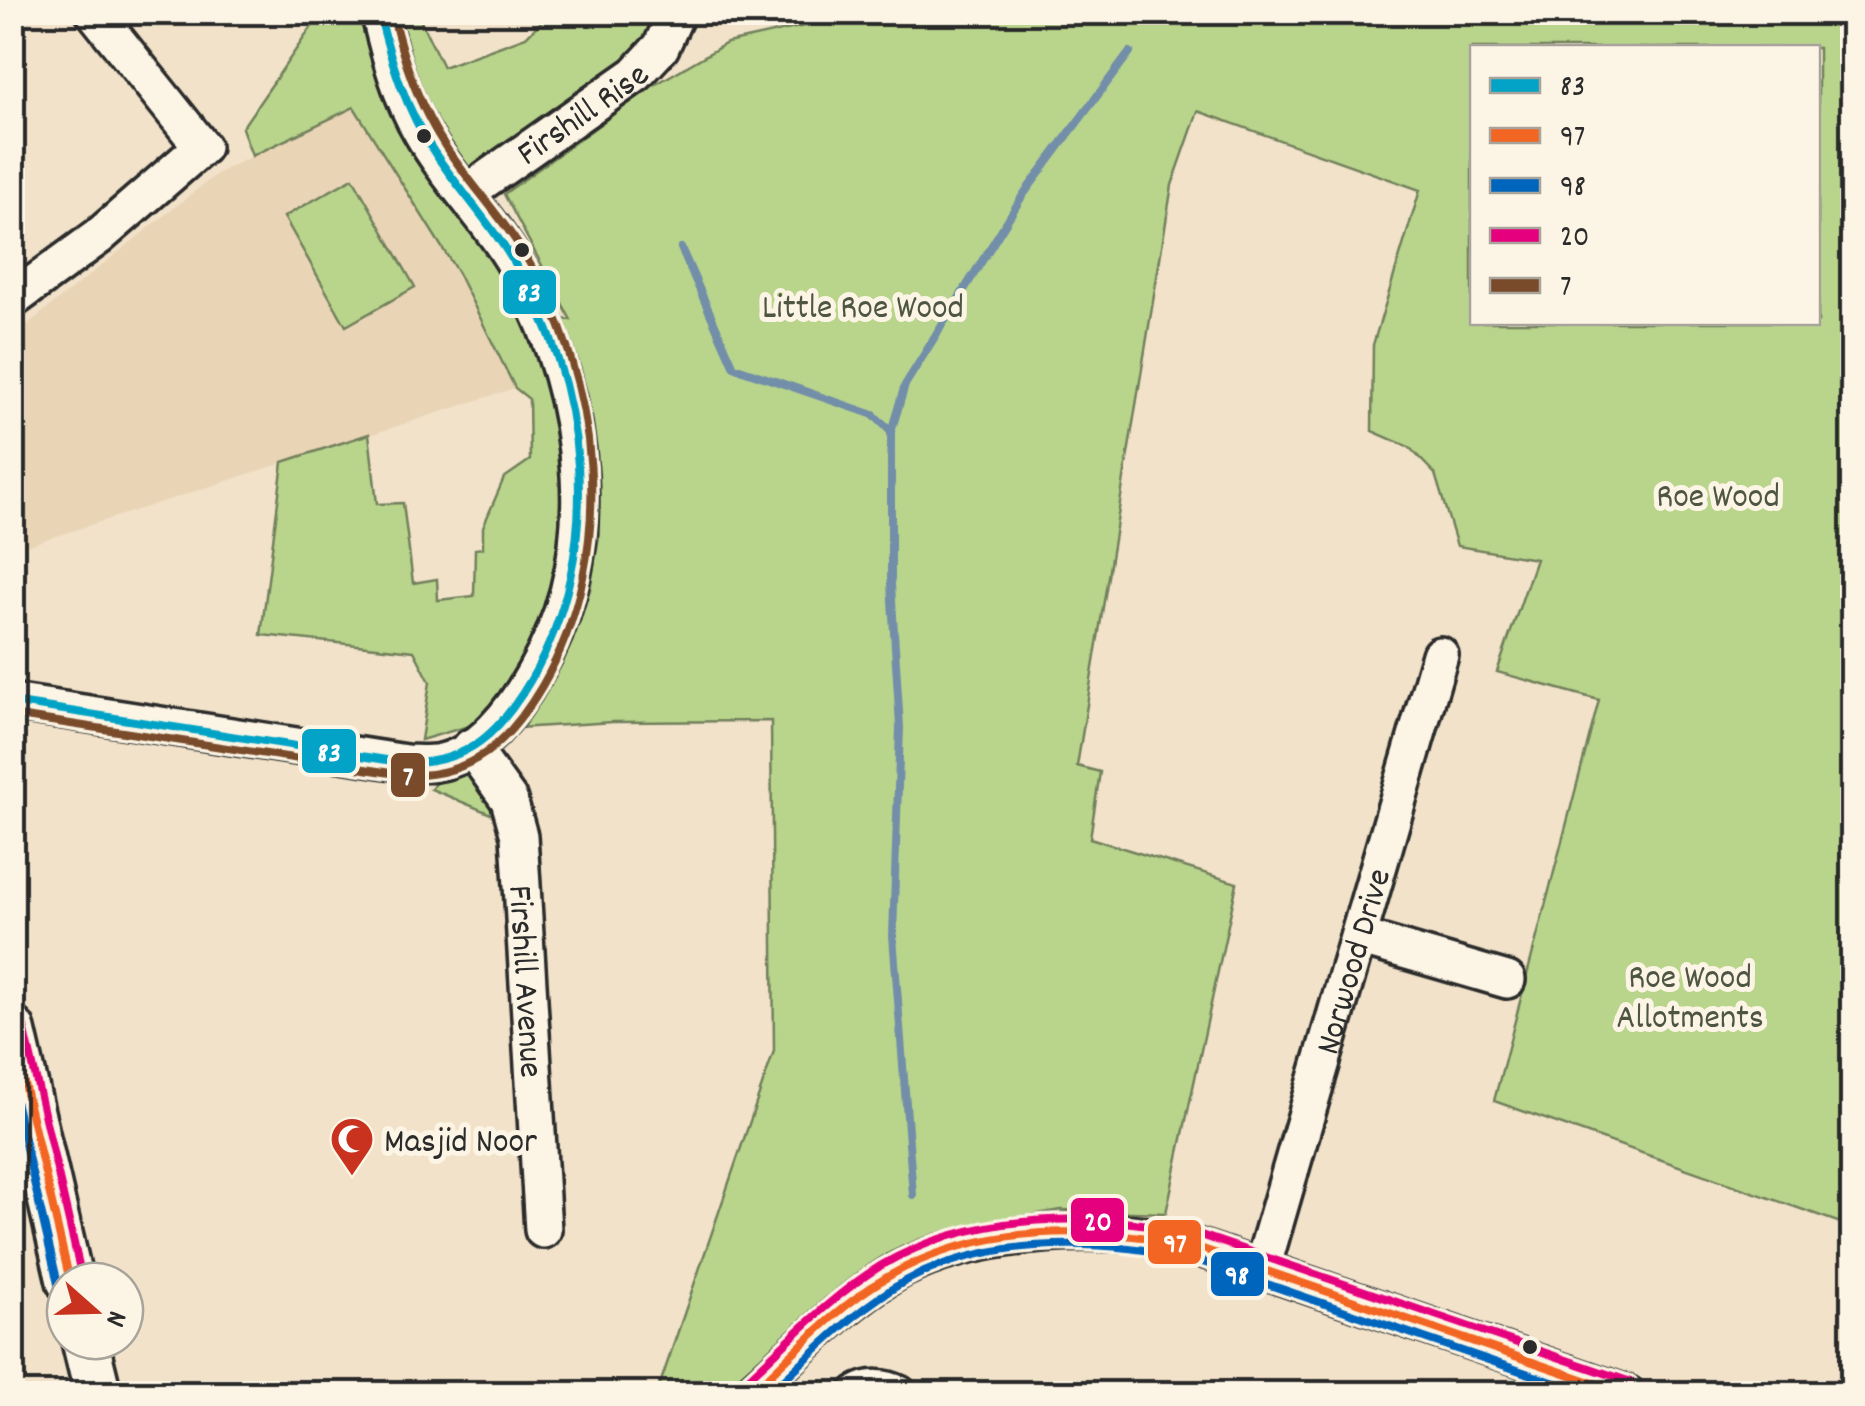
<svg xmlns="http://www.w3.org/2000/svg" width="1865" height="1406" font-family="Dekko,sans-serif">
<rect width="100%" height="100%" fill="#f1e2c9"/>
<filter id="ink" filterUnits="userSpaceOnUse"><feTurbulence type="fractalNoise" baseFrequency=".01" numOctaves="2"/><feDisplacementMap in="SourceGraphic" scale="20" xChannelSelector="R" yChannelSelector="G"/><feConvolveMatrix kernelMatrix="1 2 1 2 8 2 1 2 1" color-interpolation-filters="sRGB"/></filter>
<g filter="url(#ink)">
<!-- built -->
<path fill="#e9d4b6" d="M354,106L458,273L515,388L13,550V336L218,173Z"/>
<!-- green -->
<path fill="#b9d58c" stroke="#72805c" stroke-width="2.5" fill-rule="evenodd" d="M338,13H367L497,253L555,398L563,479L565,542L548,614L520,668L479,723L421,740L430,682L414,651L261,635L283,462L369,434L377,504L403,503L413,583L437,579L438,600L474,596L475,549L483,548V527L504,478L530,460L529,399L515,388L458,273L354,107L252,156L242,128L317,19Z
M397,13H417L443,67L526,37L550,13H657L653,26L633,57L516,145L471,168L451,159L420,101Z
M863,13H1852V1227L1494,1101L1599,700L1497,672L1536,559L1457,546L1435,474L1409,447L1372,431L1373,345L1420,190L1198,111L1172,185L1077,766L1100,772L1090,838L1237,883L1166,1213L1061,1210L971,1225L876,1263L789,1331L741,1379L720,1393H657L774,1051L771,721L613,722L516,728L569,646L590,590L599,536L592,442L561,319L571,320L504,194L651,87L727,43ZM1472,48H1818V322H1472Z
M353,178L415,287L346,326L284,217Z
M462,770L479,778L498,817L431,789L440,778Z"/>
<g fill="none" stroke-linecap="round" stroke-linejoin="round">
<!-- stream -->
<path stroke="#728ea9" stroke-width="8" d="M681,248L734,367L874,415L891,432
M913,1195L893,936L900,727L891,584V432L905,385L1023,195L1130,52"/>
<defs>
<g id="minor">
<path id="s1" d="M465,194L636,74L661,47L677,12"/>
<path d="M12,300L98,237L202,147L94,12"/>
<path d="M12,702L406,763C415,763 426,764 436,763C479,757 514,710 534,674C606,551 586,399 522,276C495,224 451,184 422,133C400,96 389,54 379,12"/>
<path id="s2" d="M471,747L509,800L519,836L543,1230"/>
<path d="M1359,937L1507,980"/>
<path id="s3" d="M1262,1268L1440,655"/>
<path d="M749,1394C795,1354 837,1308 889,1276C955,1236 1059,1228 1134,1234C1154,1236 1174,1242 1194,1246L1627,1394"/>
<path d="M857,1394C870,1386 885,1387 899,1394"/>
</g>
<path id="major" d="M12,1030L70,1281
M85,1341L98,1394"/>
</defs>
<!-- minor casing -->
<use href="#minor" stroke="#2b2b2b" stroke-width="42"/>
<!-- major casing -->
<use href="#major" stroke="#2b2b2b" stroke-width="52"/>
<!-- minor -->
<use href="#minor" stroke="#fcf5e5" stroke-width="35"/>
<!-- major -->
<use href="#major" stroke="#fcf5e5" stroke-width="45"/>
<defs>
<path id="bus-1" d="M12,702L406,763C468,764 500,732 530,681C606,552 589,381 510,256C488,220 458,188 434,152C406,110 391,62 379,12"/>
<path id="bus-2" d="M12,1032L70,1281
M750,1394C794,1353 837,1306 889,1276C980,1223 1095,1225 1194,1246L1626,1394"/>
<path id="bus-3" d="M12,1088L58,1284
M768,1394C808,1358 846,1318 892,1289C978,1235 1095,1238 1191,1258L1587,1394"/>
<path id="bus-4" d="M24,1027L82,1278
M741,1385C786,1344 829,1297 882,1265C975,1211 1096,1211 1198,1234L1631,1382"/>
<path id="bus-5" d="M12,715L404,775C472,778 509,742 542,686C619,553 601,379 522,250C499,214 469,182 445,146C418,105 403,60 392,12"/>
</defs>
<!-- bus-1 casing -->
<use href="#bus-1" stroke="#fcf5e5" stroke-width="15"/>
<!-- bus-2 casing -->
<use href="#bus-2" stroke="#fcf5e5" stroke-width="15"/>
<!-- bus-3 casing -->
<use href="#bus-3" stroke="#fcf5e5" stroke-width="15"/>
<!-- bus-4 casing -->
<use href="#bus-4" stroke="#fcf5e5" stroke-width="15"/>
<!-- bus-5 casing -->
<use href="#bus-5" stroke="#fcf5e5" stroke-width="15"/>
<!-- bus-1 -->
<use href="#bus-1" stroke="#02a3c6" stroke-width="8"/>
<!-- bus-2 -->
<use href="#bus-2" stroke="#f26522" stroke-width="8"/>
<!-- bus-3 -->
<use href="#bus-3" stroke="#0065bd" stroke-width="8"/>
<!-- bus-4 -->
<use href="#bus-4" stroke="#e5007d" stroke-width="8"/>
<!-- bus-5 -->
<use href="#bus-5" stroke="#7a4b2a" stroke-width="8"/>
</g>
</g>
<!-- icons -->
<defs>
<symbol id="mosque-pin" viewBox="-11 -11 22 30"><path d="M0 17L-7.5 6A9.5 9.5 0 1 1 7.5 6Z" fill="#c8321e" stroke="#fcf5e5"/><path d="M3.5-4.9A6 6 0 1 0 3.5 4.9A5 5 0 1 1 3.5-4.9Z" fill="#fff"/></symbol>
</defs>
<g fill-rule="evenodd">
<use href="#mosque-pin" x="327" y="1114" width="50" height="68"/>
</g>
<!-- markers -->
<g fill="#2b2b2b" stroke="#fcf5e5" stroke-width="4">
<circle cx="424" cy="136" r="9"/>
<circle cx="522" cy="250" r="9"/>
<circle cx="1530" cy="1347" r="9"/>
</g>
<g text-anchor="middle" stroke-width="10" stroke-linejoin="round" paint-order="stroke">
<!-- street labels -->
<g font-size="35" fill="#2b2b2b" stroke="#fcf5e5">
<text dy="12" stroke="none"><textPath href="#s1" startOffset="142">Firshill Rise</textPath></text>
<text dy="12" stroke="none"><textPath href="#s3" startOffset="320">Norwood Drive</textPath></text>
<text dy="12" stroke="none"><textPath href="#s2" startOffset="248">Firshill Avenue</textPath></text>
</g>
<!-- park labels -->
<g font-size="35" fill="#4e5643" stroke="#fcf5e5">
<text x="863" y="317">Little Roe Wood</text>
<text x="1718" y="506">Roe Wood</text>
<text x="1690" y="987">Roe Wood<tspan x="1690" dy="40">Allotments</tspan></text>
</g>
<!-- poi labels -->
<g font-size="35" fill="#2b2b2b" stroke="#fcf5e5" text-anchor="start">
<text x="384" y="1151">Masjid Noor</text>
</g>
</g>
<g stroke="#fcf5e5" stroke-width="4">
<rect x="501" y="268" width="57" height="48" rx="10" fill="#02a3c6"/>
<rect x="300" y="727" width="58" height="48" rx="10" fill="#02a3c6"/>
<rect x="389" y="751" width="38" height="48" rx="10" fill="#7a4b2a"/>
<rect x="1069" y="1196" width="57" height="48" rx="10" fill="#e5007d"/>
<rect x="1146" y="1218" width="57" height="48" rx="10" fill="#f26522"/>
<rect x="1209" y="1250" width="57" height="48" rx="10" fill="#0065bd"/>
</g>
<g font-size="28" text-anchor="middle" font-weight="bold" fill="#fff">
<text x="529" y="301">83</text>
<text x="329" y="761">83</text>
<text x="408" y="785">7</text>
<text x="1098" y="1230">20</text>
<text x="1175" y="1252">97</text>
<text x="1237" y="1284">98</text>
</g>
<!-- margin -->
<rect width="1865" height="1406" fill="none" stroke="#fcf5e5" stroke-width="50"/>
<rect x="25" y="25" width="1815" height="1356" fill="none" stroke="#2b2b2b" stroke-width="4" filter="url(#ink)"/>
<!-- legend -->
<rect x="1470" y="45" width="350" height="280" fill="#fcf5e5" stroke="#a8a49b" stroke-width="2.5"/>
<rect x="1490" y="78" width="50" height="15" fill="#02a3c6" stroke="#a8a49b" stroke-width="2.5"/>
<text x="1560" y="95" font-size="30" fill="#2b2b2b">83</text>
<rect x="1490" y="128" width="50" height="15" fill="#f26522" stroke="#a8a49b" stroke-width="2.5"/>
<text x="1560" y="145" font-size="30" fill="#2b2b2b">97</text>
<rect x="1490" y="178" width="50" height="15" fill="#0065bd" stroke="#a8a49b" stroke-width="2.5"/>
<text x="1560" y="195" font-size="30" fill="#2b2b2b">98</text>
<rect x="1490" y="228" width="50" height="15" fill="#e5007d" stroke="#a8a49b" stroke-width="2.5"/>
<text x="1560" y="245" font-size="30" fill="#2b2b2b">20</text>
<rect x="1490" y="278" width="50" height="15" fill="#7a4b2a" stroke="#a8a49b" stroke-width="2.5"/>
<text x="1560" y="295" font-size="30" fill="#2b2b2b">7</text>
<!-- north arrow -->
<g transform="translate(95 1311) rotate(110)"><circle r="48" fill="#fcf5e5" stroke="#a8a49b" stroke-width="2.5"/>
<path d="M0-8L18 38L0 25L-18 38Z" fill="#c8321e"/>
<text y="-15" font-size="28" font-weight="bold" text-anchor="middle" fill="#2b2b2b">N</text>
</g>
</svg>
